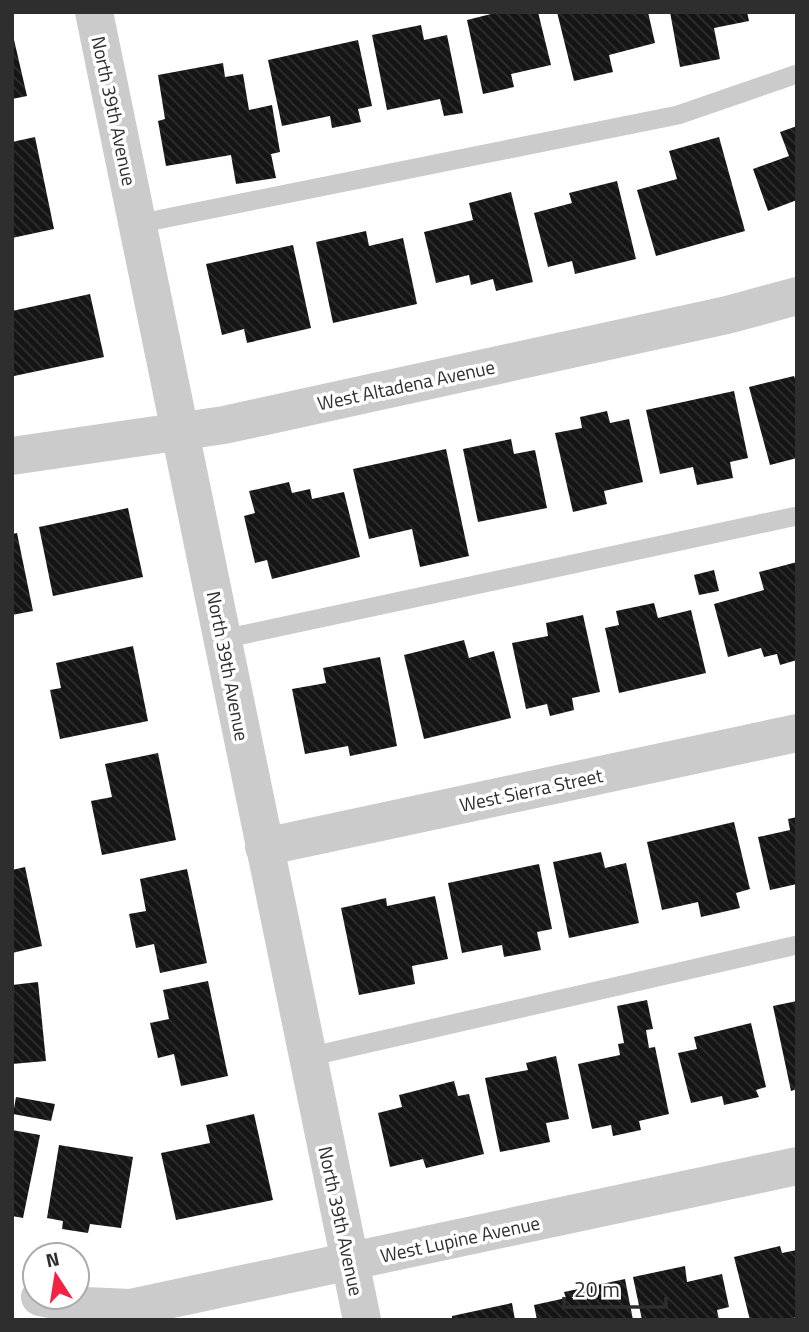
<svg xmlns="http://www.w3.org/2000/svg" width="809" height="1332" font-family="'Titillium Web',sans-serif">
<defs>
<pattern id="building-back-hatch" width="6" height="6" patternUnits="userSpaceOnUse" patternTransform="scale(1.75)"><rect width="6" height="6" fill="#151515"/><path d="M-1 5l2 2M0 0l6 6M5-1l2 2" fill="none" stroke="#2f2f2f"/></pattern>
</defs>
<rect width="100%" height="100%" fill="#fff"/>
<!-- building -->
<path fill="url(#building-back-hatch)" d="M490,12H538L551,65L511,74L514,87L483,94L467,20L491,14Z
M557,12H648L655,43L609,55L613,72L574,81Z
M670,12H747L749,21L714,28L720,59L680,67Z
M421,25L424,40L447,35L463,113L444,116L440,99L387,110L372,35Z
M12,31L27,96L12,99Z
M358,40L372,106L358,109L361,122L332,128L330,116L282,126L268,60Z
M223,63L225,77L243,74L249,110L272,105L280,152L271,154L276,178L236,184L231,155L166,166L158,121L165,119L158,75Z
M797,126V200L768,211L753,169L789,156L780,132Z
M35,137L54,229L12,238V142Z
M719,137L745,231L656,256L637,190L677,179L669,151Z
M617,181L636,259L575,274L572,261L548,267L534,213L572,203L569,193Z
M511,192L533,282L496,291L493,279L471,285L469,275L436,283L424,232L473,220L469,203Z
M366,231L369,246L403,238L417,304L333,323L316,242Z
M293,245L311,328L247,343L244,329L222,335L206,264Z
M90,294L104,357L14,376L12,311Z
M794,376L797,384V458L770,465L749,387Z
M734,391L748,458L730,462L733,478L697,485L693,467L660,474L646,410Z
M607,411L610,423L629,419L643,482L604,491L607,504L573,512L555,433L582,428L580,417Z
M511,439L514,454L535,450L547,508L478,522L463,449Z
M446,449L469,556L420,567L412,529L369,539L353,469Z
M289,482L292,493L310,489L312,499L344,492L360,557L272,579L267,560L255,563L244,516L255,513L249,491Z
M128,508L143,577L53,596L39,527Z
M17,533L33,611L12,615V534Z
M797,562V660L780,665L777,654L764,657L761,648L728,657L714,604L764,590L759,572Z
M714,570L719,591L699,595L694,575Z
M654,603L658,618L691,610L706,673L619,693L605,628L619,625L616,611Z
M583,615L600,692L572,698L574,710L550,716L547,704L526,709L512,643L548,636L546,623Z
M464,640L469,658L494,651L511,718L424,739L404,655Z
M133,646L148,721L60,739L50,690L61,688L56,663Z
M380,657L397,746L350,756L348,746L305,754L292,689L326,683L323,668Z
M158,753L176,840L102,855L91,801L112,797L105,764Z
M797,817V884L770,890L758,837L790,830L788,819Z
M734,822L750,889L736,893L740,908L701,917L698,902L662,910L647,842Z
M601,852L605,868L626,863L639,923L569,938L553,862Z
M539,864L552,929L537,932L541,950L504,957L502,945L462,953L448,883Z
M25,867L42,946L12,953V870Z
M187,869L207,963L160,973L154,944L136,948L129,914L146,911L140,879Z
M435,896L448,959L412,966L415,984L359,995L341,908L386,898L387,906Z
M208,981L228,1076L181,1086L174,1054L158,1058L150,1023L169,1019L163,990Z
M38,982L46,1061L12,1064V985Z
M647,1000L653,1029L646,1030L649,1048L655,1047L669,1114L639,1121L641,1130L613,1136L611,1125L592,1129L578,1064L620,1055L618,1044L624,1043L617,1006Z
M797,1001V1089L791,1091L773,1006Z
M751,1023L766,1087L756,1090L759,1097L724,1105L722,1096L691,1103L678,1053L697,1049L694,1037Z
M556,1056L569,1119L546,1123L550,1142L500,1152L485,1078L528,1070L526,1063Z
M454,1081L458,1096L469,1094L484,1154L426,1168L423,1159L390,1167L378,1113L402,1107L399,1095Z
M16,1097L55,1104L51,1121L13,1114Z
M254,1114L273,1200L176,1220L161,1153L210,1143L206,1125Z
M12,1130L40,1135L23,1218L12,1216Z
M59,1145L133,1157L121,1228L90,1224L88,1233L62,1229L63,1221L47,1218Z
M780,1246L782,1253L797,1250V1317L786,1320H750L734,1257Z
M685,1266L687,1282L722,1274L729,1307L717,1310L719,1320H642L633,1277Z
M625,1279L633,1320H537L534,1305L566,1298L564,1292Z
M512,1303L515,1320H452V1316Z"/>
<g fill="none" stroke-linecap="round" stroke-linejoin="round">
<!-- service -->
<path stroke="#cbcbcb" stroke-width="19" d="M137,224L678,115L797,74
M223,639L797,516
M308,1057L797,945"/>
<!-- minor -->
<path stroke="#cbcbcb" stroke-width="38" d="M12,456L224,425L727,315L797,296
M264,847L797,733
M40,1297L86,1306L130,1308L797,1166"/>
<!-- tertiary -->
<path stroke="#cbcbcb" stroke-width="38" d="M94,12L362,1320"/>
</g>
<g text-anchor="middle" stroke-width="7" stroke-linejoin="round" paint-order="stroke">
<!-- street labels -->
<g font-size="19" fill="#2e2e2e" stroke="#fff">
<text transform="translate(114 111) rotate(78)" y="7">North 39th Avenue</text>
<text transform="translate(406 385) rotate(-12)" y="7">West Altadena Avenue</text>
<text transform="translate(228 666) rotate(79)" y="7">North 39th Avenue</text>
<text transform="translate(531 790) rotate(-12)" y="7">West Sierra Street</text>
<text transform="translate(341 1221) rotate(78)" y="7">North 39th Avenue</text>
<text transform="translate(460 1239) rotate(-12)" y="7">West Lupine Avenue</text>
</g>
</g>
<!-- border -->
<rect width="809" height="1332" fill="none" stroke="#2e2e2e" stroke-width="28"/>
<!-- north arrow -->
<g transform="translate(56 1276) rotate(348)"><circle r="33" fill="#ffffff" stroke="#ababab" stroke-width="2"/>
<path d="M0-5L12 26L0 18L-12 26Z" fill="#f22244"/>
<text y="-10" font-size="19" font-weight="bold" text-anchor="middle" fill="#2e2e2e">N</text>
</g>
<!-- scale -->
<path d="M564 1297v10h102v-10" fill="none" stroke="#2e2e2e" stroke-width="3.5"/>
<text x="574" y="1297" font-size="21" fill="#2e2e2e" stroke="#ffffff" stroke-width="5" paint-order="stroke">20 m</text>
</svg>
